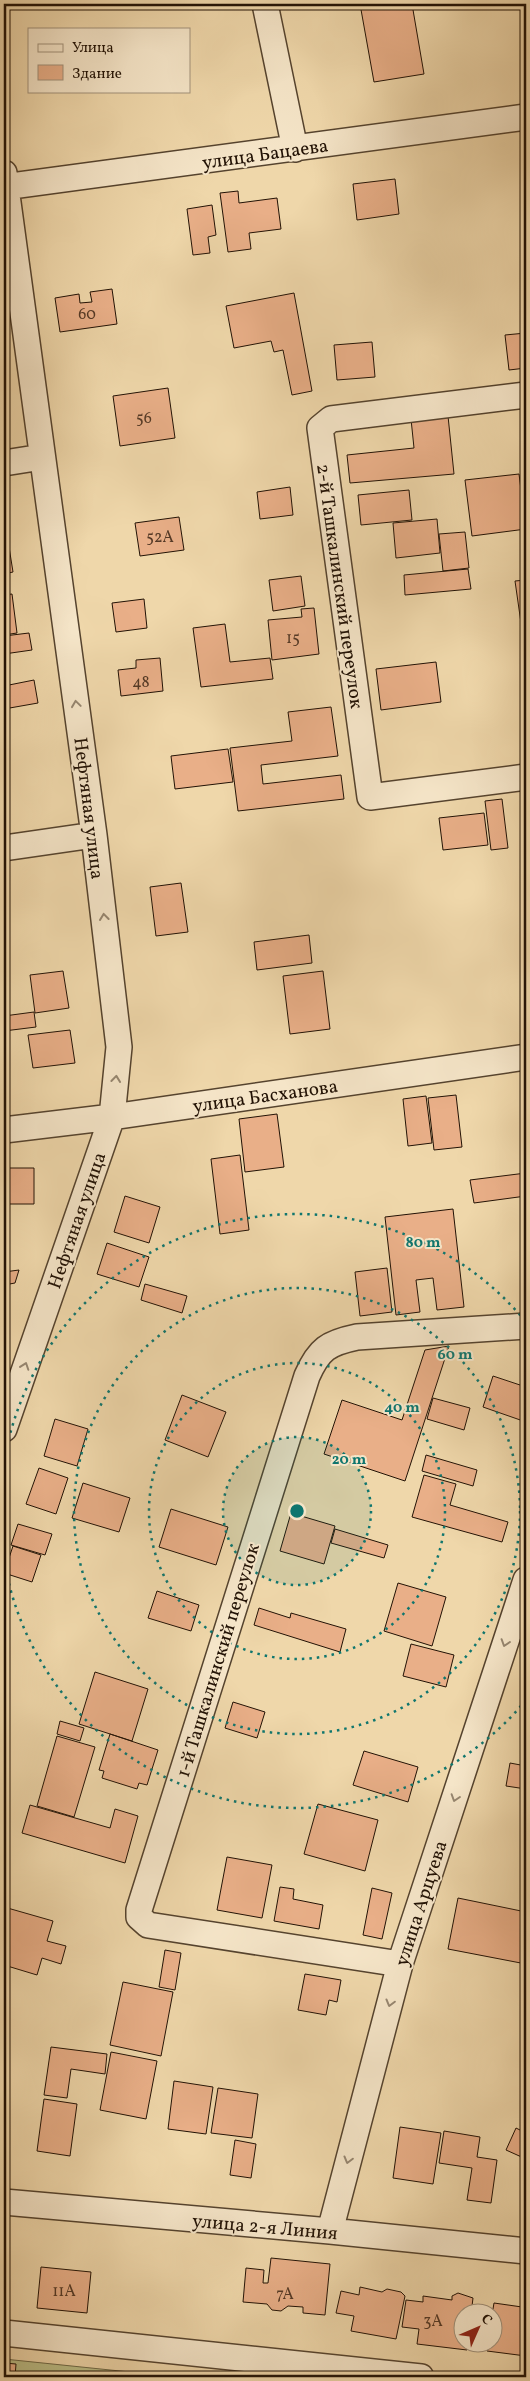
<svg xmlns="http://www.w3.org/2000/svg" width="530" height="2381" font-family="Vollkorn,serif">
<rect width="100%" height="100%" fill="#efd7aa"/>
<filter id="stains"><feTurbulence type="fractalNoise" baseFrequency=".004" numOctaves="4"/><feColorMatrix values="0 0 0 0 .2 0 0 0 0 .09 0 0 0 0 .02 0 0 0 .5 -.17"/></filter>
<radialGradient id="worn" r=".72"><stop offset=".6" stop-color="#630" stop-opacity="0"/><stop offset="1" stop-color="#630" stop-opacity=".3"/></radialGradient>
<!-- green -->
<path fill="#bbbe87" stroke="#6e6846" d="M4,2359L178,2377H4Z"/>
<!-- building -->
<path fill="#e9af88" stroke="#221205" d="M360,4H412L424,74L374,82Z
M395,179L399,214L357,220L353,184Z
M238,191L239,203L277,198L281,229L249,233L251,249L228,252L220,193Z
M212,205L216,235L208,237L210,253L193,255L187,209Z
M112,289L117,324L60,332L55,298L79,294L80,303L92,302L90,292Z
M294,293L312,391L292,395L283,350L274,352L271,341L234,348L226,306Z
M526,333V368L509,370L505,335Z
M372,342L375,377L337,380L334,345Z
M168,388L175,438L120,446L113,396Z
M448,416L454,474L350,483L347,455L414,448L411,419Z
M519,474L526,529L472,536L465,480Z
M290,487L293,515L260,519L257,492Z
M409,490L412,520L361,525L358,495Z
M179,517L184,550L140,556L135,523Z
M437,519L440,553L396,558L393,523Z
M465,532L469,568L443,571L439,534Z
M9,547L13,572L4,574V548Z
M468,569L471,589L405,595L404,575Z
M301,576L305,606L273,611L269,580Z
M526,580V629L522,630L515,581Z
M12,594L17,633L4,635V595Z
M144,599L147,628L116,632L112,603Z
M314,608L319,654L272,660L268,620L302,617L301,609Z
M225,624L230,662L270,658L273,679L201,687L193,628Z
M29,633L32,650L4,654V636Z
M160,658L163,691L121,696L118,670L136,668V660Z
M436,662L441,702L381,710L376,669Z
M34,680L38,703L4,709V686Z
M331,707L338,756L261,765L263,784L341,775L344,799L238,811L230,748L292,741L288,712Z
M228,749L233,782L175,789L171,756Z
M502,799L508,848L491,850L485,801Z
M484,813L488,845L443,850L439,818Z
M181,883L188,932L156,936L150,887Z
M309,935L312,963L257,970L254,942Z
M63,971L69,1008L35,1013L30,975Z
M323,971L330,1029L290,1034L283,976Z
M34,1012L36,1027L4,1031V1016Z
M70,1030L75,1063L33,1068L28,1035Z
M456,1095L462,1147L434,1150L428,1098Z
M426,1096L432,1143L408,1146L403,1099Z
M277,1114L284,1167L245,1172L239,1119Z
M240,1155L249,1230L220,1234L211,1159Z
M4,1168H34V1204H6V1234H4Z
M526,1173V1196L474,1203L470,1180Z
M125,1196L160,1207L149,1243L114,1232Z
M453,1209L464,1307L437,1310L433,1278L416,1280L420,1312L396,1315L385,1217Z
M107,1243L149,1257L139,1287L97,1274Z
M387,1268L392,1312L360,1316L355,1272Z
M19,1270L15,1283L4,1285V1272Z
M145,1284L187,1296L182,1313L141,1300Z
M449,1346L405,1481L324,1454L342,1400L402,1420L425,1350Z
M493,1376L526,1387V1422L483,1407Z
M182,1395L226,1412L208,1457L165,1440Z
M433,1398L470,1408L464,1430L427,1419Z
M55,1419L88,1429L77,1466L44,1456Z
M426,1455L477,1470L473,1486L422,1471Z
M39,1468L68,1478L56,1514L26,1504Z
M424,1475L456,1484L450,1505L508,1522L502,1542L412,1517Z
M83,1483L130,1498L119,1532L72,1518Z
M171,1509L228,1527L216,1565L159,1547Z
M291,1513L335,1526L324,1564L280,1551Z
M18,1524L52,1534L45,1555L11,1545Z
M335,1529L388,1545L384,1558L331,1543Z
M13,1546L41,1555L32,1582L4,1573Z
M398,1583L446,1597L432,1646L384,1631Z
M157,1591L199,1605L191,1631L148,1618Z
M259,1608L290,1618L291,1613L346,1629L340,1652L254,1625Z
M411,1644L454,1655L446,1687L403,1676Z
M95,1672L148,1689L132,1741L79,1724Z
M233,1702L265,1712L257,1738L225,1728Z
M60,1721L84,1728L80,1741L57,1734Z
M110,1734L158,1750L147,1785L139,1783L137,1789L102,1778L104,1771L99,1770Z
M57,1736L95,1747L74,1817L37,1806Z
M364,1751L418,1767L408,1802L353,1785Z
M510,1763L526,1766V1789L506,1786Z
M318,1804L378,1820L365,1871L304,1854Z
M30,1805L110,1828L115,1809L138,1816L125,1863L22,1833Z
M227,1857L272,1865L262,1918L217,1910Z
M280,1887L294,1889L293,1899L323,1905L319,1929L274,1921Z
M372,1888L392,1893L382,1939L363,1935Z
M458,1898L526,1912V1964L448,1949Z
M4,1907L53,1921L47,1941L66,1946L61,1964L42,1958L37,1975L4,1965Z
M165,1950L181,1953L175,1990L159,1987Z
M305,1974L341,1980L337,2002L329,2000L326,2015L298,2010Z
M123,1982L173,1992L161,2056L110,2045Z
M51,2047L107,2054L105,2074L71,2069L67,2098L44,2095Z
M111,2052L157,2061L146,2119L100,2110Z
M174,2081L213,2087L206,2134L168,2129Z
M218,2088L258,2094L252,2138L211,2133Z
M44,2099L77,2104L70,2156L37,2151Z
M400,2127L441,2133L433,2184L393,2178Z
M516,2128L526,2133V2159L506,2150Z
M444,2131L480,2137L477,2157L497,2160L491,2203L467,2200L472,2168L439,2163Z
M235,2140L256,2144L251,2178L230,2175Z
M271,2258L330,2264L325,2315L303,2313V2307L288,2306L281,2311L272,2310L267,2304L243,2302L246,2268L264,2270L263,2283H268Z
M41,2267L91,2272L87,2313L37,2308Z
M360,2287L382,2292L387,2289L401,2292L405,2296L396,2339L351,2331L354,2316L336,2313L341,2291L359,2295Z
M458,2293L473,2298L471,2314H462V2344H467V2350L417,2344L419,2329L402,2327L406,2300L423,2302V2296L452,2300V2296Z
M526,2302V2356L487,2351L488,2344H492V2314H475L476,2307L493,2309L494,2303L522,2307Z
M4,2363L16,2364L15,2377H4Z
M115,2373L142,2375V2377H115Z"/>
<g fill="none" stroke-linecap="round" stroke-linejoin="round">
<defs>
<path id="minor" d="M265,4L295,149
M4,173L94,835L119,1047L112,1117L4,1429
M4,187L526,117
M526,395L331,419L320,428L370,797L526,777
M4,463L42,457
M4,848L94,835
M4,1130L112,1117L526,1057
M400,1964L148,1925L139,1917V1910L307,1376C319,1349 328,1343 357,1337L526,1326
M4,2202L330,2231L526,2251
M330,2231L400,1964L526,1580
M4,2333L421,2377"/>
</defs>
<!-- minor casing -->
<use href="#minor" stroke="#55432e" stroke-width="28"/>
<!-- minor -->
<use href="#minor" stroke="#f5e5c8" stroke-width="25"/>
</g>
<!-- one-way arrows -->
<defs><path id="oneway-chevron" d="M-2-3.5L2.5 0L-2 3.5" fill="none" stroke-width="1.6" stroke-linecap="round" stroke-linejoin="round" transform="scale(1.25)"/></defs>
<g stroke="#968670">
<use href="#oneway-chevron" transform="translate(76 704) rotate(-98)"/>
<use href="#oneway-chevron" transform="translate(104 917) rotate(-97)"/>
<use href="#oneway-chevron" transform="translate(116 1079) rotate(-84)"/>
<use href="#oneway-chevron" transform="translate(25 1366) rotate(-71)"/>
<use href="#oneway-chevron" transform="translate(505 1643) rotate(108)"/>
<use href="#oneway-chevron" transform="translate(455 1798) rotate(108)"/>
<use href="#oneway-chevron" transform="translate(390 2003) rotate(105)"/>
<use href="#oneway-chevron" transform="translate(348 2160) rotate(105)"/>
</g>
<!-- distance rings -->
<circle cx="297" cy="1511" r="74" fill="#0f766e" fill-opacity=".12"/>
<g fill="none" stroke="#0f766e" stroke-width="2.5" stroke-dasharray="2.5 5">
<circle cx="297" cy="1511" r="74"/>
<circle cx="297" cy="1511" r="148"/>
<circle cx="297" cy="1511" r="223"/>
<path d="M526 1700A297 297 0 0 1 4 1560M4 1462A297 297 0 0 1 526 1322"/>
</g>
<g text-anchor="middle" stroke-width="4" stroke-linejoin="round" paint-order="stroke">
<!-- number labels -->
<g font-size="16" fill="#543926">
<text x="87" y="319">60</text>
<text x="144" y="423">56</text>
<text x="160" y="542">52А</text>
<text x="293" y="643">15</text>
<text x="141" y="687">48</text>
<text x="64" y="2296">11А</text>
<text x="285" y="2299">7А</text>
<text x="433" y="2326">3А</text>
</g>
<!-- street labels -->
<g font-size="19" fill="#221205" stroke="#f5e5c8">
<text transform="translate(265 153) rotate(-8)" y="7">улица Бацаева</text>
<text transform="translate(341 586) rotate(82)" y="7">2-й Ташкалинский переулок</text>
<text transform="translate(90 808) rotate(83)" y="7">Нефтяная улица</text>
<text transform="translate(265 1095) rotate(-8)" y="7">улица Басханова</text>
<text transform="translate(76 1220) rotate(-71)" y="7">Нефтяная улица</text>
<text transform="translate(217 1660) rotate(-73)" y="7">1-й Ташкалинский переулок</text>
<text transform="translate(420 1903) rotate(-72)" y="7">улица Арцуева</text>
<text transform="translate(265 2226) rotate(5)" y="7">улица 2-я Линия</text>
</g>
</g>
<circle cx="297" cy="1511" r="8" fill="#0f766e" stroke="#f5e5c8" stroke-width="2.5"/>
<g font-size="15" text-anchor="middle" font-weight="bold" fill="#0f766e" stroke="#f5e5c8" stroke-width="4" stroke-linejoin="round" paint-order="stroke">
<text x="423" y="1247">80 m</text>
<text x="455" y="1359">60 m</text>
<text x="402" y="1412">40 m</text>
<text x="349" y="1464">20 m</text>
</g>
<!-- margin -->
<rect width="530" height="2381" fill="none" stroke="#efd7aa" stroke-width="20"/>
<rect x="5" y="5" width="520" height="2371" fill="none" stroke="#221205" stroke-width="2.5"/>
<rect x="10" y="10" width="510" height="2361" fill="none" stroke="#221205"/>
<!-- legend -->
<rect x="28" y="28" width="162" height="65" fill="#f5e5c8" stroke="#a1917a"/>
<rect x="38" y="44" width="25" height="8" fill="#f5e5c8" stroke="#a1917a"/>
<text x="72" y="52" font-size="15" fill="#221205">Улица</text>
<rect x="38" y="65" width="25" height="15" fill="#e9af88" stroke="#a1917a"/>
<text x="72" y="78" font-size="15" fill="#221205">Здание</text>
<!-- north arrow -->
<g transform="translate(478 2328) rotate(45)"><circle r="24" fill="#f5e5c8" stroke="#a1917a"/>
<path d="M0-4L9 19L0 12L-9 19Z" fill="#8f2418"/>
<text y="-8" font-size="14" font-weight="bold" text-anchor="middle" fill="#221205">С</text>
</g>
<rect width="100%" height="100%" filter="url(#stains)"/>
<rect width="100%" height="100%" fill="url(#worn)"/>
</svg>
